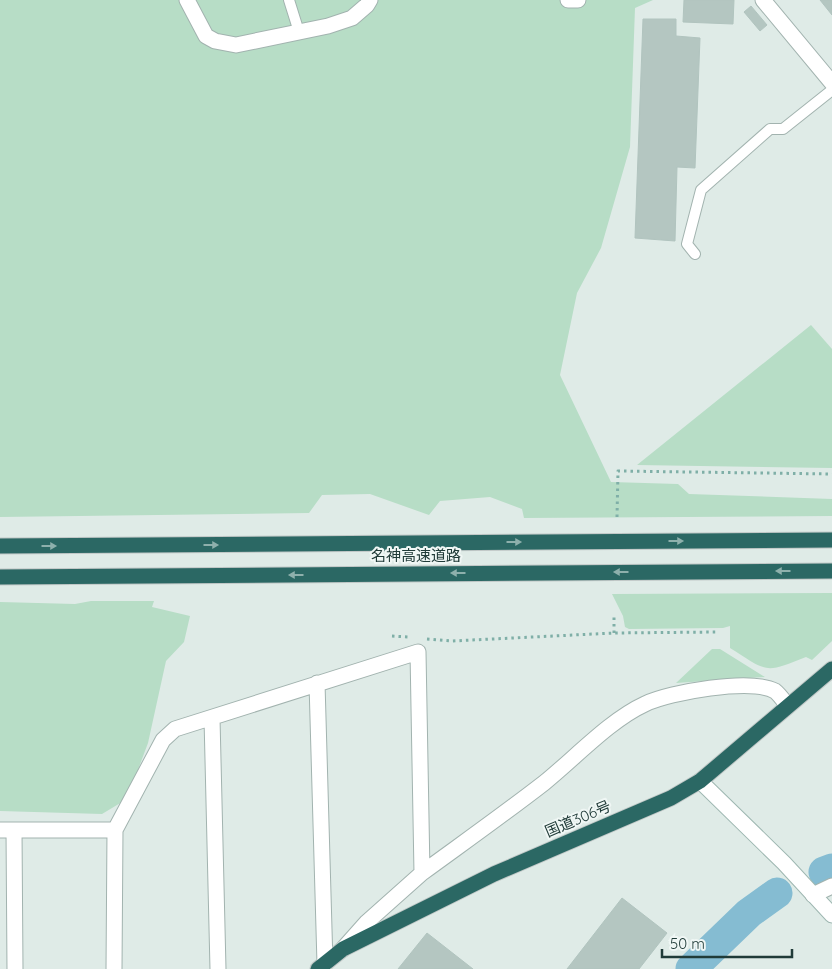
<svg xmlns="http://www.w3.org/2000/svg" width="832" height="969" font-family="Quicksand,'Noto Sans JP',sans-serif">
<rect width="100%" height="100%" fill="#dfebe7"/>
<!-- green -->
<path fill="#b7ddc6" d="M0,0H653L635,8L630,147L601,248L577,293L560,375L611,482L678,484L689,494L832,499V516L524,518L522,509L490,497L440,501L429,515L370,494L322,495L309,513L0,517Z
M811,325L832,349V468L637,465Z
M832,593V641L812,660L806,657C764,674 768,672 730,648V626L723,628L629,629L625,627L623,616L612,594Z
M91,601H154L152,607L190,616L184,642L166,661L148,743L127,799L102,814L0,811V602L75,604Z
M712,649H720L765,677L676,683Z"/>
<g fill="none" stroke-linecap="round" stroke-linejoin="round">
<!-- river -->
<path stroke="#85bcd2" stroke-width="31" d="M824,872L832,869
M691,969L749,913L777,893"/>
</g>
<!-- building -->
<path fill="#b4c6c1" stroke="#b1c4bf" d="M684,0H734L733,24L683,22Z
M820,0H832V15Z
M751,6L767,25L760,31L744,12Z
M643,19H676V36L700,38L695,168L677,167L675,241L635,238Z
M622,898L667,933L639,969H567Z
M427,933L473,969H398Z"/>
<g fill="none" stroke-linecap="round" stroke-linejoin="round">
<defs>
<path id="lane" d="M289,0L299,32
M695,254L687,244L701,190L770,129H783L832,90"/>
<path id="street" d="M187,0L206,36L215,41L236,45L328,26L352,18L367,5L370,0
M568,0H578
M763,0L832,83
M317,683L325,964
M212,718L218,969
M0,830H115
M14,830L15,969
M422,873C463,843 504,814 544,783C575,758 610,720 645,704C670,692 750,678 775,691C779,694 784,701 787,705
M813,895L832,886
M114,969L115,830L163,740L175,729L418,652L422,873L367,922L343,949"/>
<path id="secondary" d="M700,781L784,863L832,915"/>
<path id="highway" d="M0,546L832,540
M0,577L832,571
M318,969L343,949L494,874L671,798L700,781L832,669"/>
</defs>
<!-- lane casing -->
<use href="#lane" stroke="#a2b3af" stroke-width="12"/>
<!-- street casing -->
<use href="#street" stroke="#a2b3af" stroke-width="17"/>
<!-- secondary casing -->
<use href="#secondary" stroke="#9eb7b1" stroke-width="17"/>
<!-- highway casing -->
<use href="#highway" stroke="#c1c8c7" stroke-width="17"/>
<!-- path -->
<path stroke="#7fafa7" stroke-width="3" stroke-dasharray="2.5 4" stroke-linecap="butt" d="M617,517L618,471L832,474
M614,633V616
M392,636L409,637
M427,639L452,641L614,633L716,632"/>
<!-- lane -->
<use href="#lane" stroke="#fff" stroke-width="10"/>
<!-- street -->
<use href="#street" stroke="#fff" stroke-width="15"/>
<!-- secondary -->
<use href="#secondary" stroke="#fff" stroke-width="15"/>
<!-- highway -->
<use href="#highway" stroke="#2b6864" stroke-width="15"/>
</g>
<!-- one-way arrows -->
<defs><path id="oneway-solid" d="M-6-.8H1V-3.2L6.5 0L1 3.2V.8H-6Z" transform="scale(1.25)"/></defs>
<g fill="#8eb0ac">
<use href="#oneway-solid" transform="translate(676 541)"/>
<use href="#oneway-solid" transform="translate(514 542)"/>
<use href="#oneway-solid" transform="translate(211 545)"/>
<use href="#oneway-solid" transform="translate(49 546)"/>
<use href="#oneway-solid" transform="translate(783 571) rotate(180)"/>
<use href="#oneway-solid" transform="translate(621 572) rotate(180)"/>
<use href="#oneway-solid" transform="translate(458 573) rotate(180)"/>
<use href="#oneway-solid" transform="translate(296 575) rotate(180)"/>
</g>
<g text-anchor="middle" stroke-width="4" stroke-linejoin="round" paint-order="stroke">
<!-- street labels -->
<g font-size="15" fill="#203b38" stroke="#f0f7f5">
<text x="416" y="561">名神高速道路</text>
<text transform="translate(578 819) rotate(-23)" y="5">国道306号</text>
</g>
</g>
<!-- scale -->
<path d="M662 949v8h130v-8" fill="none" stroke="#203b38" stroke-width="2.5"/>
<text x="670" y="949" font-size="15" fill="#203b38" stroke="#f0f7f5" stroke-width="4" paint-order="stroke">50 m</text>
</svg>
